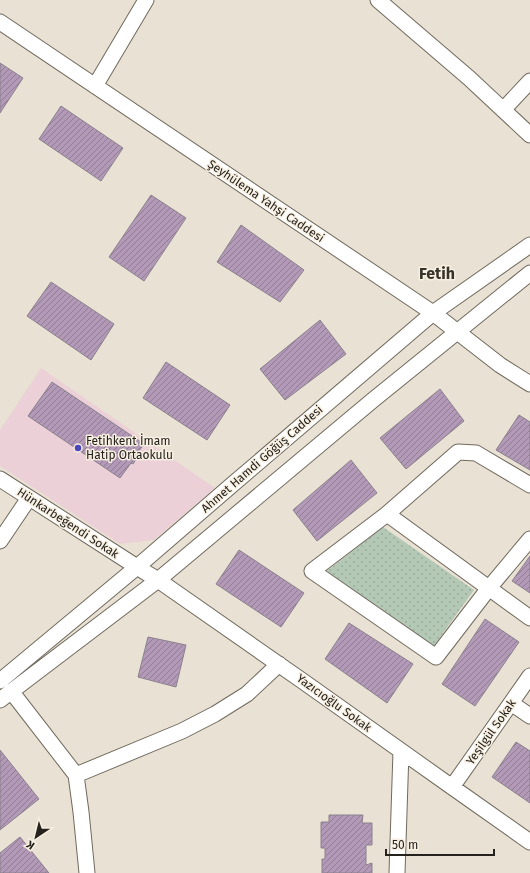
<svg xmlns="http://www.w3.org/2000/svg" width="530" height="873" font-family="'Fira Sans',sans-serif">
<defs>
<pattern id="green-dots" width="8" height="8" patternUnits="userSpaceOnUse"><rect width="8" height="8" fill="#b3c9b6"/><path d="M2 2h.1M6 6h.1" fill="none" stroke="#9aac9c" stroke-width="1.8" stroke-linecap="round"/></pattern>
<pattern id="building-hatch" width="6" height="6" patternUnits="userSpaceOnUse"><rect width="6" height="6" fill="#b299b7"/><path d="M-1 1l2-2M0 6l6-6M5 7l2-2" fill="none" stroke="#917c94"/></pattern>
</defs>
<rect width="100%" height="100%" fill="#e9e2d4"/>
<!-- education -->
<path fill="#ebd1d7" d="M41,368L215,488L154,540L120,544L0,466V430Z"/>
<!-- green -->
<path fill="url(#green-dots)" d="M383,527L474,590L433,647L327,571Z"/>
<!-- building -->
<path fill="url(#building-hatch)" stroke="#8a818c" d="M0,63L23,78L0,113Z
M61,106L123,148L101,181L39,139Z
M151,195L186,218L144,281L109,257Z
M241,225L304,270L280,302L217,262Z
M51,282L114,324L91,360L27,316Z
M320,320L346,354L285,400L260,369Z
M166,362L230,405L207,440L143,398Z
M52,382L144,444L136,455L138,456L133,464L131,463L120,478L28,416Z
M440,389L464,421L406,469L380,438Z
M519,415L530,422V470L496,450Z
M351,460L377,493L317,541L293,510Z
M239,550L304,593L281,627L216,584Z
M530,556V593L512,581Z
M485,619L519,642L475,706L442,684Z
M349,623L413,664L387,703L325,659Z
M148,637L186,645L176,687L138,677Z
M516,742L530,751V803L492,777Z
M0,750L39,799L0,830Z
M329,815H363L362,823H372V845H366V865L372,863V873H322V859H325V848H321V822H329Z
M20,837L49,873H0V853Z"/>
<g fill="none" stroke-linecap="round" stroke-linejoin="round">
<defs>
<path id="minor" d="M378,0L469,78L530,135
M0,22L433,313L500,365L530,384
M95,86L146,0
M503,110L530,81
M0,479L137,567L158,580L304,682L452,787L530,842
M530,485L476,453L458,452L387,514L530,618
M387,514L312,571L436,657L489,588L530,539
M0,541L29,498
M0,681L137,567L233,484L433,313L530,245
M11,691L76,775L81,812L87,873
M0,700L158,580L373,400L530,273
M511,703L530,716
M76,775L182,731L215,714L247,694L279,664
M452,787L530,676
M397,873L401,751"/>
</defs>
<!-- minor casing -->
<use href="#minor" stroke="#70695d" stroke-width="17"/>
<!-- minor -->
<use href="#minor" stroke="#fff" stroke-width="15"/>
</g>
<!-- markers -->
<circle fill="#4a47bd" stroke="#f7efe1" stroke-width="1.5" cx="78" cy="448" r="4"/>
<g text-anchor="middle" stroke-width="3" stroke-linejoin="round" paint-order="stroke">
<!-- street labels -->
<g font-size="12" fill="#25221d" stroke="#f7efe1">
<text transform="translate(266 201) rotate(34)" y="4">Şeyhülema Yahşi Caddesi</text>
<text transform="translate(262 459) rotate(-41)" y="4">Ahmet Hamdi Göğüş Caddesi</text>
<text transform="translate(68 523) rotate(33)" y="4">Hünkarbeğendi Sokak</text>
<text transform="translate(334 703) rotate(36)" y="4">Yazıcıoğlu Sokak</text>
<text transform="translate(491 732) rotate(-55)" y="4">Yeşilgül Sokak</text>
</g>
<!-- poi labels -->
<g font-size="12" fill="#25221d" stroke="#f7efe1" text-anchor="start">
<text x="86" y="445">Fetihkent İmam<tspan x="86" dy="14">Hatip Ortaokulu</tspan></text>
</g>
<!-- district labels -->
<g font-size="16" font-weight="bold" fill="#383328" stroke="#f7efe1">
<text x="437" y="279">Fetih</text>
</g>
</g>
<!-- north arrow -->
<g transform="translate(36 837) rotate(215)" stroke="#f7efe1" stroke-width="3" paint-order="stroke">
<path d="M0-3L7 15L0 10L-7 15Z" fill="#25221d"/>
<text y="-6" font-size="11" font-weight="bold" text-anchor="middle" fill="#25221d">K</text>
</g>
<!-- scale -->
<path d="M386 849v6h108v-6" fill="none" stroke="#25221d" stroke-width="2"/>
<text x="392" y="849" font-size="12" fill="#25221d" stroke="#f7efe1" stroke-width="3" paint-order="stroke">50 m</text>
</svg>
